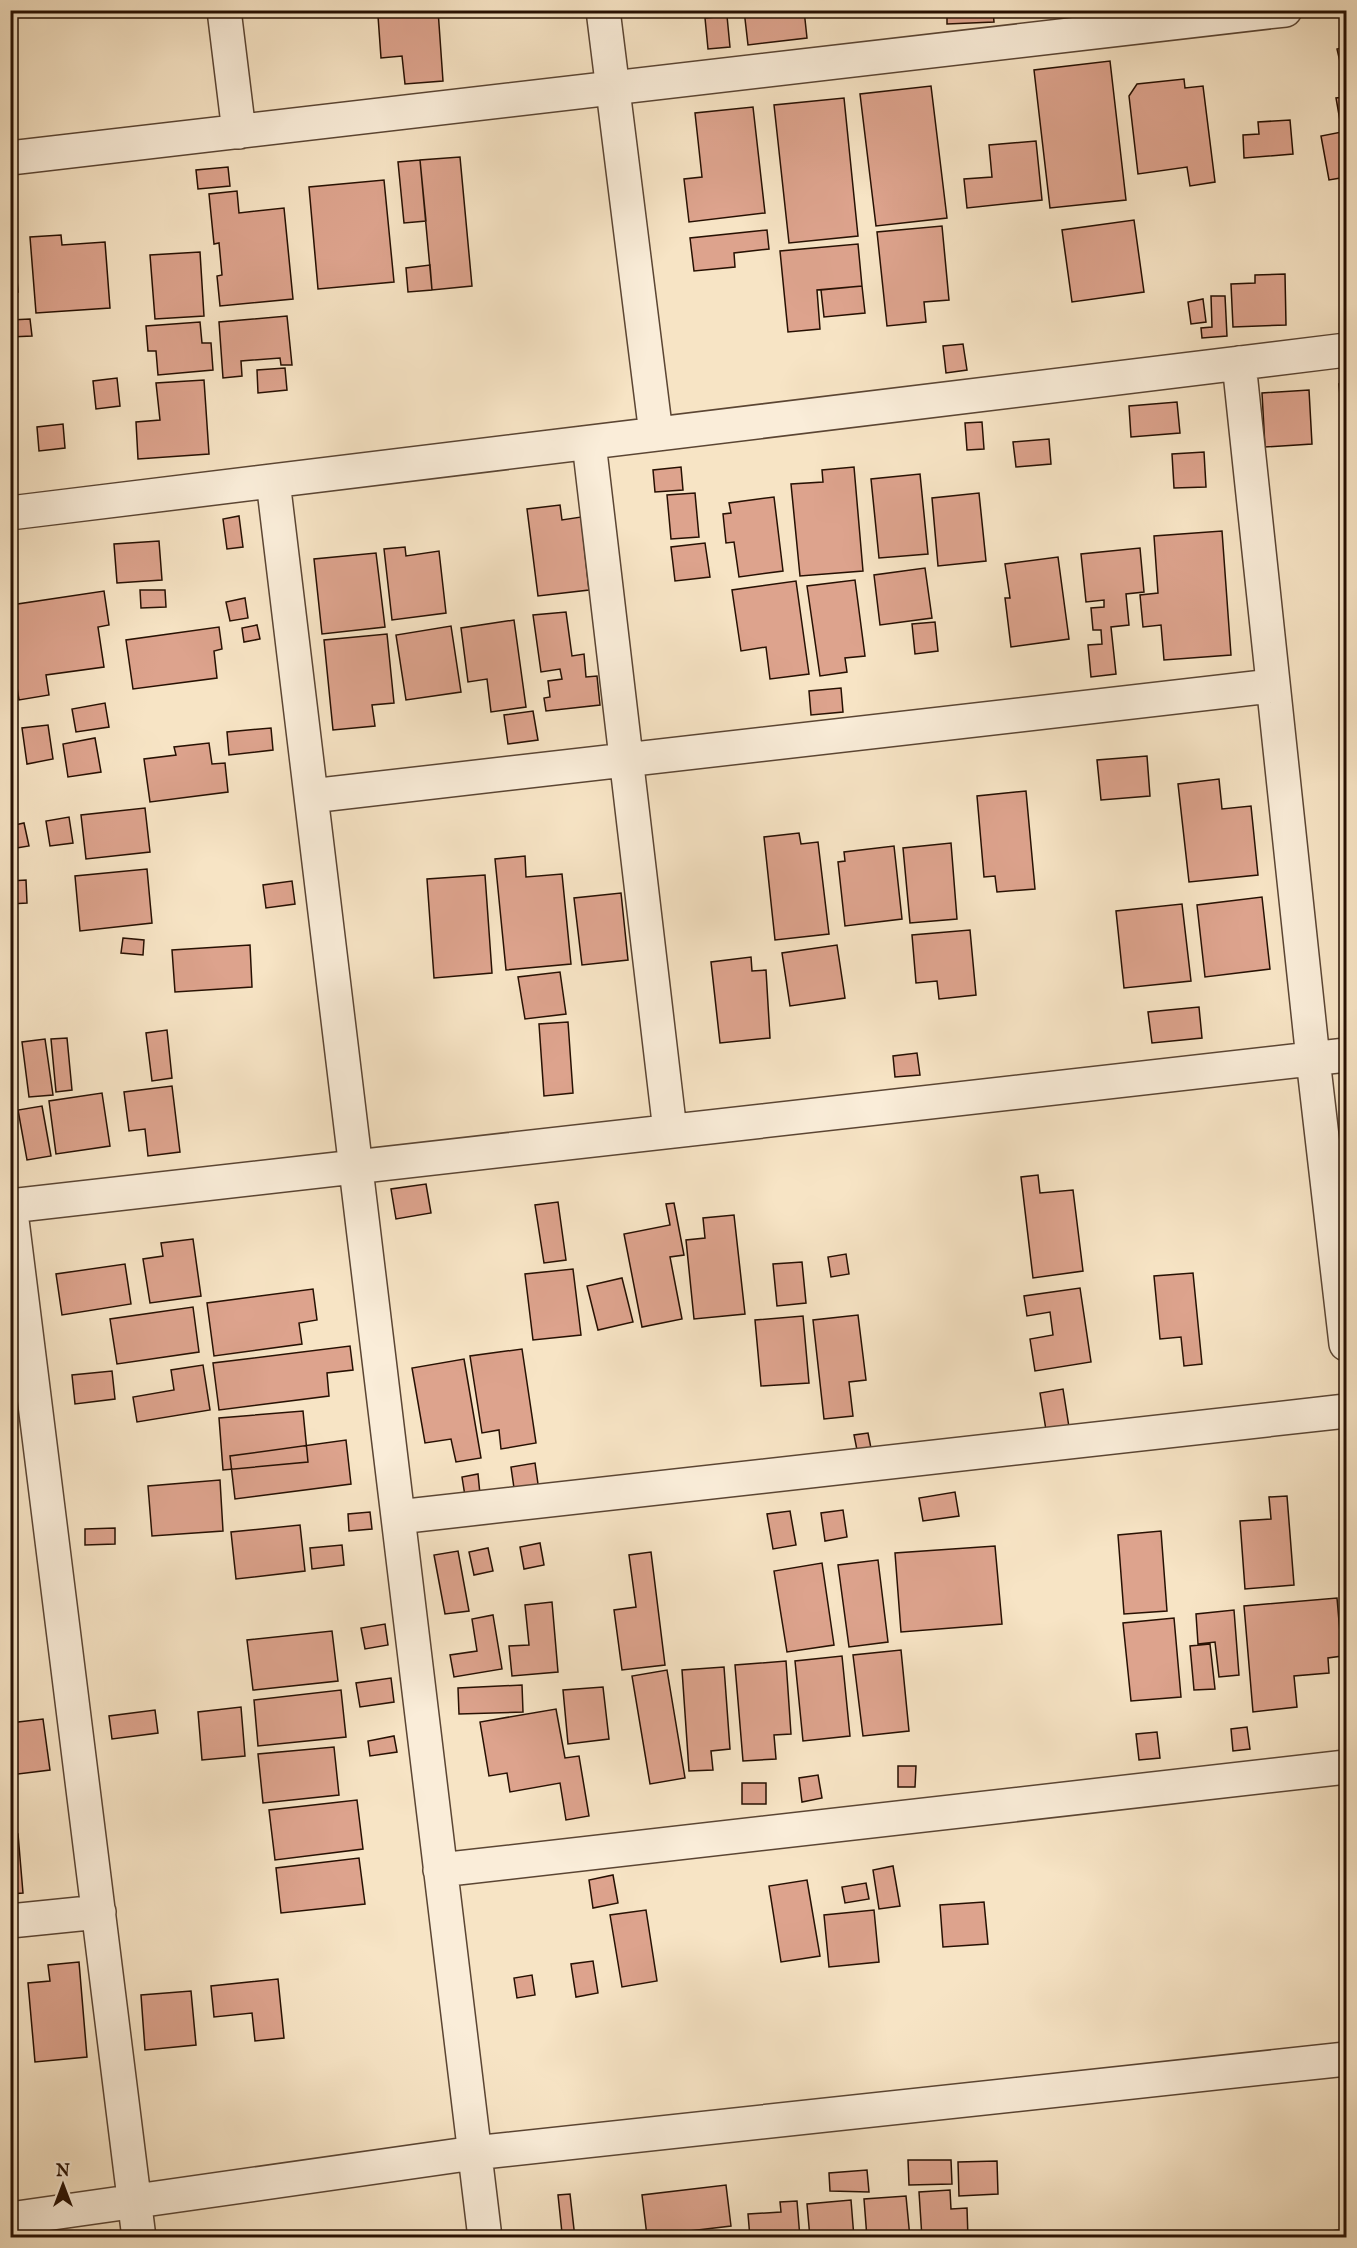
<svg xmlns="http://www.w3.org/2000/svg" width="1357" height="2248" font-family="'IM FELL English',serif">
<rect width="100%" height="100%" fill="#f7e4c5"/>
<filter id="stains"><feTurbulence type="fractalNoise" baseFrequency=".00333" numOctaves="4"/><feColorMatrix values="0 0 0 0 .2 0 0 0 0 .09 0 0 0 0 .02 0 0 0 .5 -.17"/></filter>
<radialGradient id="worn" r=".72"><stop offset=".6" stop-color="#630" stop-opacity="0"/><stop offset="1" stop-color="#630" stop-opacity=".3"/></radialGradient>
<!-- building -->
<path fill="#dda38d" stroke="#271002" stroke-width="1.5" d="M391,10H438L443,81L405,84L402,56L381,58L378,16L392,15Z
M744,10H804L807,38L748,45Z
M947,10H993L994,22L947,24Z
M727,16L730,47L708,49L705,18Z
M1346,47V69L1342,70L1337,49Z
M1110,61L1126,200L1050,208L1034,70Z
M1184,79L1185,88L1203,86L1215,182L1190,186L1187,167L1138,174L1129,96L1137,84Z
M931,86L947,218L876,226L860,94Z
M1346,97V177L1329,180L1321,136L1342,132L1336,98Z
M844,98L858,236L789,243L774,105Z
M753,107L765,213L689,222L684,179L702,177L695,113Z
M1290,120L1293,154L1244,158L1243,135L1259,134L1258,122Z
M1036,141L1042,200L967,208L964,179L992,177L989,145Z
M460,157L472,286L432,290L420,160Z
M420,160L426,221L404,223L398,162Z
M228,167L230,186L198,189L196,170Z
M384,180L394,282L318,289L309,187Z
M237,191L239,213L284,208L293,299L220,306L217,276L222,275L219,243L214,244L209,194Z
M1134,220L1144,292L1072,302L1062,230Z
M942,226L949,300L924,302L926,322L887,326L877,232Z
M767,230L769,249L734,253L735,267L694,271L690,238Z
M61,235L62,245L105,242L110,308L36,313L30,237Z
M10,242H14L18,292L10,293Z
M858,244L862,286L817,290L820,329L788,332L780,251Z
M200,252L204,316L155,319L150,255Z
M430,265L432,290L408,292L406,268Z
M1285,274L1286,325L1233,327L1231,284L1255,283V275Z
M862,286L865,313L824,317L821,290Z
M1211,296H1225L1227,336L1202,338L1201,328L1212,327Z
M1203,299L1206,322L1191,324L1188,302Z
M287,316L292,365H281L280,358L241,361L242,376L223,378L219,322Z
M30,319L32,336L10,337V320Z
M200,322L202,343H211L213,370L158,375L156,351H148L146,326Z
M963,344L967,370L946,373L943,346Z
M285,368L287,390L258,393L257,370Z
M117,378L120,406L96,409L93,381Z
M204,380L209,454L138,459L136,422L160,420L156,383Z
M1346,383V433L1343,434L1339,384Z
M1309,390L1312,444L1265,447L1262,393Z
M1177,402L1180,433L1131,437L1129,406Z
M982,422L984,449L967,450L965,423Z
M63,424L65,448L39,451L37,427Z
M1049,439L1051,464L1016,467L1013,442Z
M1204,452L1206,487L1174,488L1172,454Z
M681,467L683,490L655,492L653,470Z
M854,467L863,571L800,576L791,484L823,482L822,470Z
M920,474L928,554L879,558L871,479Z
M695,493L699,537L671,539L667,495Z
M979,493L986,561L938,566L932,498Z
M774,497L783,571L739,577L734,542L726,543L723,514L731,513L729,503Z
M560,505L562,520L581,517L589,590L538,596L527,509Z
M239,516L243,547L227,549L223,519Z
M1222,531L1231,655L1164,660L1161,625L1143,627L1140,595L1158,593L1154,536Z
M159,541L162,580L117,583L114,544Z
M705,543L710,577L675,581L671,547Z
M405,547L406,556L439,551L446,613L392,620L384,549Z
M1140,548L1144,592L1126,594L1129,625L1111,627L1116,674L1091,677L1088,645L1102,644L1101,630H1093L1091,608L1104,607V600L1086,602L1081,554Z
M376,553L385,627L322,634L314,559Z
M1058,557L1069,639L1011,647L1005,598H1010L1005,564Z
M925,568L932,618L880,625L874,575Z
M855,580L865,656L845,658L847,672L820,676L807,586Z
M796,581L809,674L770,679L766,647L741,651L732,590Z
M140,590H165L166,607L141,608Z
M104,591L109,625L98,627L104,667L46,675L49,695L19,700L10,642V635L15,634L11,605Z
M245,598L248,618L230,621L226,602Z
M566,612L572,656L584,654L586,677L597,676L600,705L546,711L544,698L550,697L548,681L562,679L560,669L541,672L533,615Z
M514,620L526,707L491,712L487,679L468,682L461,628Z
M935,622L938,651L915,654L912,624Z
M257,625L260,639L244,642L242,628Z
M451,626L461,692L406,700L396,635Z
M219,627L222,649L214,651L217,678L133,689L126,640Z
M387,634L394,703L372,705L375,726L333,730L324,640Z
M841,688L843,712L811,715L809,691Z
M105,703L109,727L76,732L72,709Z
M533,711L538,740L508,744L504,715Z
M48,725L53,759L27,764L22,728Z
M271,728L273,750L229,755L227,732Z
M95,738L101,772L68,777L63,744Z
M209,743L212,764L225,763L228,792L150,802L144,759L176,755L174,747Z
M1147,756L1150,796L1101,800L1097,760Z
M1219,779L1222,809L1251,806L1258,875L1189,882L1178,784Z
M1026,791L1035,889L997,892L995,876L984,877L977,796Z
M145,808L150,852L86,859L81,815Z
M69,817L73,843L50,846L46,821Z
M24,823L29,846L10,849V826Z
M799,833L801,844L818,842L829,934L775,940L764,837Z
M951,843L957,919L910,923L903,848Z
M894,846L902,919L845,926L838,862L845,861L844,852Z
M525,856L526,877L562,874L571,964L506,970L495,859Z
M147,869L152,923L80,931L75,876Z
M485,875L492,973L434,978L427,879Z
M26,880L27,903L10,904V881Z
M292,881L295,904L266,908L263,885Z
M621,893L628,960L582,965L574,898Z
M1262,897L1270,969L1205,977L1197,905Z
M1182,904L1191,981L1124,988L1116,911Z
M970,930L976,995L939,999L937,981L916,983L912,935Z
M123,938L144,940L143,955L121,953Z
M250,945L252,987L175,992L172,950Z
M837,945L845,998L790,1006L782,953Z
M751,957L752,971L766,970L770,1038L720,1043L711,962Z
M560,972L566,1014L525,1019L518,977Z
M1199,1007L1202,1038L1152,1043L1148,1012Z
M568,1022L573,1093L544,1096L539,1024Z
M167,1030L172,1078L152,1081L146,1033Z
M67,1038L72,1090L56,1092L51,1039Z
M45,1039L53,1095L29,1097L22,1042Z
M917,1053L920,1075L895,1077L893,1056Z
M172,1086L180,1152L148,1156L145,1129L129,1131L124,1092Z
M102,1093L110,1146L56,1154L49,1101Z
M42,1106L51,1156L27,1160L18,1110Z
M1038,1175L1040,1193L1073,1190L1083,1271L1033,1278L1021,1177Z
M426,1184L431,1213L396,1219L391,1189Z
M558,1202L566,1260L544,1263L535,1205Z
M674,1203L684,1255L670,1257L682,1319L642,1327L624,1234L670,1225L666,1204Z
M734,1215L745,1314L694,1319L686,1240L705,1238L703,1218Z
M193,1239L201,1296L150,1303L143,1259L163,1256L161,1243Z
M846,1254L849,1274L831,1277L828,1257Z
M802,1262L806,1303L777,1306L773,1264Z
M125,1264L131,1304L62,1315L56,1274Z
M573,1269L581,1335L533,1340L525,1274Z
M1193,1273L1202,1364L1184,1366L1181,1337L1160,1339L1154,1276Z
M622,1278L633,1322L598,1330L587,1286Z
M1080,1288L1091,1362L1035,1371L1030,1339L1053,1335L1050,1312L1027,1316L1024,1296Z
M313,1289L317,1320L299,1323L302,1344L214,1356L207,1303Z
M193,1307L199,1352L117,1364L110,1319Z
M858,1315L866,1380L849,1382L853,1416L824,1419L813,1320Z
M803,1316L809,1383L761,1386L755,1320Z
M350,1346L353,1370L327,1373L329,1396L219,1410L213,1363Z
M522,1349L536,1443L501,1449L499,1430L482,1433L470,1356Z
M464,1359L481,1458L456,1462L451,1439L425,1443L412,1368Z
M203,1365L210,1410L137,1422L133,1397L174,1390L171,1370Z
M112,1371L115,1399L75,1404L72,1375Z
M1063,1389L1069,1427L1046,1430L1040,1393Z
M303,1411L308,1462L223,1470L219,1418Z
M868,1433L871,1448L857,1450L854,1435Z
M346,1440L351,1484L235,1499L230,1456Z
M535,1463L539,1491L515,1495L511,1467Z
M478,1474L480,1494L465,1496L462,1477Z
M220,1480L223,1531L152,1536L148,1486Z
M955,1492L959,1516L923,1521L919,1498Z
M1287,1496L1294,1585L1245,1589L1240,1521L1271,1519L1269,1497Z
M843,1510L847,1537L825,1541L821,1513Z
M790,1511L796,1545L773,1549L767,1514Z
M370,1512L372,1529L349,1531L348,1514Z
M300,1525L305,1571L236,1579L231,1532Z
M115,1528V1544L85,1545V1529Z
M1161,1531L1167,1611L1124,1614L1118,1535Z
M540,1543L544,1565L524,1569L520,1547Z
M342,1545L344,1565L312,1569L310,1548Z
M995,1546L1002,1624L901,1632L895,1553Z
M488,1548L493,1571L474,1575L469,1552Z
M458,1551L469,1611L445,1614L434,1555Z
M651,1552L665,1665L622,1670L614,1610L636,1607L629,1555Z
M878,1560L888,1642L849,1647L838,1565Z
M822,1563L834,1645L787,1652L774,1571Z
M1337,1598L1342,1656L1328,1658L1329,1673L1294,1676L1297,1707L1253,1712L1244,1606Z
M552,1602L558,1672L512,1676L509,1646L529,1645L525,1605Z
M1234,1610L1239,1675L1219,1677L1215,1642L1198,1644L1196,1614Z
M493,1615L502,1669L454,1677L450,1655L477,1651L472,1619Z
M1174,1618L1181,1697L1131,1701L1123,1623Z
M385,1624L388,1645L365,1649L361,1628Z
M332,1631L338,1681L253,1690L247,1640Z
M1210,1644L1215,1689L1194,1690L1190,1646Z
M901,1650L909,1731L863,1736L853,1655Z
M842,1656L850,1736L803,1741L795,1661Z
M786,1661L791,1734L774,1735L776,1759L743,1761L735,1665Z
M724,1667L730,1749L711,1751L713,1770L689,1771L682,1670Z
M667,1670L685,1778L650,1784L632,1676Z
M391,1678L394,1702L360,1707L356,1683Z
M522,1685L523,1712L459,1714L458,1688Z
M603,1687L609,1739L568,1744L563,1690Z
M341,1690L346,1737L258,1746L254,1700Z
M241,1707L245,1756L202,1760L198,1712Z
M556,1709L565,1758L579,1756L589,1816L566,1820L560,1783L510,1792L507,1773L489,1776L480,1722Z
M155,1710L158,1733L112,1739L109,1716Z
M43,1719L50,1770L10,1775V1723Z
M1247,1727L1250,1749L1233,1751L1231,1729Z
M1157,1732L1160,1758L1139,1760L1136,1734Z
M394,1736L397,1752L370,1756L368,1741Z
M334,1747L339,1795L263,1803L258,1754Z
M898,1766H916L915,1787H898Z
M818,1775L822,1798L802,1802L799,1778Z
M742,1783H766V1804H742Z
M357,1800L363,1849L275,1860L269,1810Z
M10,1834H18L23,1893L10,1894Z
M359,1858L365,1904L281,1913L276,1868Z
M893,1866L900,1906L879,1909L873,1870Z
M613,1875L618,1903L593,1908L589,1880Z
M807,1880L820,1956L781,1962L769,1886Z
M866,1883L869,1899L845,1903L842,1887Z
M984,1902L988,1944L943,1947L940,1905Z
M646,1910L657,1981L622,1987L610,1915Z
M874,1910L879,1962L829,1967L824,1915Z
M593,1961L598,1993L576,1997L571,1964Z
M79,1962L87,2057L35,2062L28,1983L50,1981L48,1965Z
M532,1975L535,1995L517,1998L514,1978Z
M278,1979L284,2038L255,2041L252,2013L214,2017L211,1986Z
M191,1991L196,2045L145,2050L141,1995Z
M908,2160H951L952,2184L909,2185Z
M997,2161L998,2194L959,2196L958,2162Z
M867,2170L869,2192L830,2191L829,2173Z
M726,2185L731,2226L647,2236L642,2195Z
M950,2190L951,2209L967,2208L968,2238H922L919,2192Z
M570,2194L575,2238H526L562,2233L558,2195Z
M906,2196L910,2238H867L864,2199Z
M851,2200L854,2238H810L807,2204Z
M797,2201L800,2238H750L748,2214L781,2212L780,2202Z
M1346,2229V2238H1317L1316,2233Z
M734,2231V2238H686Z
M105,2232L106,2238H58Z"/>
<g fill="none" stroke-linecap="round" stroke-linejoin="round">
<defs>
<path id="minor" d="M224,10L239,132
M603,10L656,434
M10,158L1285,10
M1239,363L1313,1059L1346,1344
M589,443L670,1131
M273,481L485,2238
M10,513L1346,350
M311,796L1272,686
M10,1204L139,2238
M10,1206L1346,1055
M398,1517L1346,1411
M440,1870L1346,1767
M10,1921L99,1912
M10,2219L474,2153L1346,2059"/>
</defs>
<!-- minor casing -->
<use href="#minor" stroke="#5b4533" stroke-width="36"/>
<!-- minor -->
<use href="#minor" stroke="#faedd9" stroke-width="33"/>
</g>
<!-- margin -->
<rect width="1357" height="2248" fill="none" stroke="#f7e4c5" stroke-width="36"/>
<rect x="12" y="12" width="1333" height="2224" fill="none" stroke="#271002" stroke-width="3"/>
<rect x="18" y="18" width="1321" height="2212" fill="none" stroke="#271002" stroke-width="1.5"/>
<!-- north arrow -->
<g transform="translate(63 2185)" stroke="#faedd9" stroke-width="4.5" paint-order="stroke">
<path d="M0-4.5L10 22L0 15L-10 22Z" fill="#271002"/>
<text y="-9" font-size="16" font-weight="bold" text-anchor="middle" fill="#271002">N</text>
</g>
<rect width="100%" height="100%" filter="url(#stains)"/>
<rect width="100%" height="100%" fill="url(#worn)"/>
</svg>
